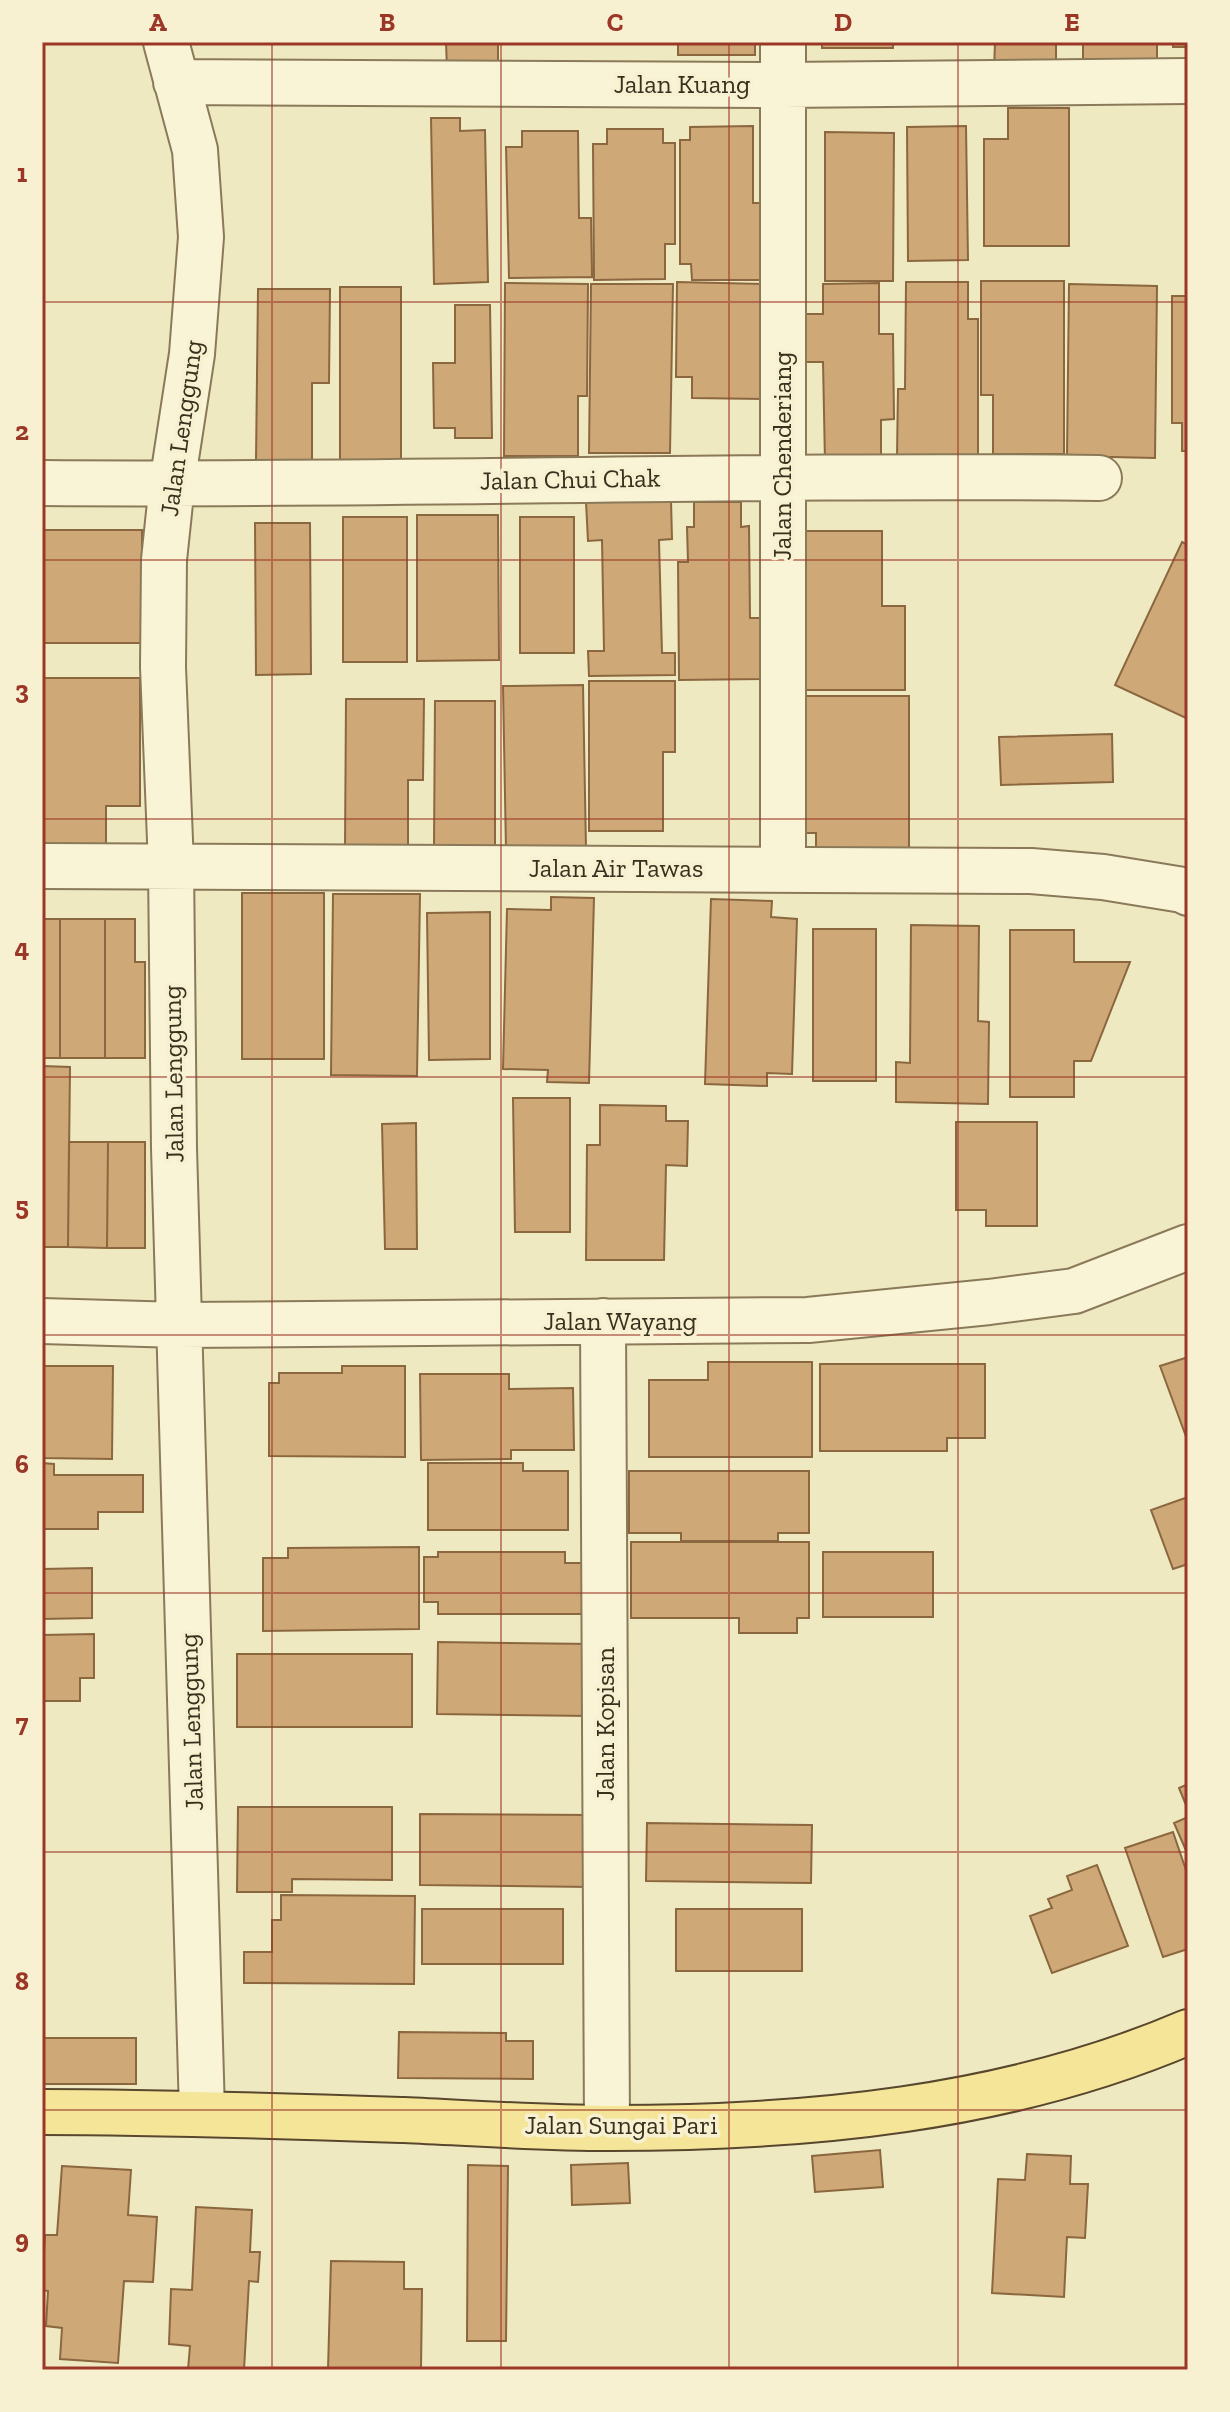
<svg xmlns="http://www.w3.org/2000/svg" width="1230" height="2412" font-family="'Zilla Slab',serif">
<rect width="100%" height="100%" fill="#efe9c2"/>
<!-- building -->
<path fill="#cfa877" stroke="#8a673e" stroke-width="2" d="M446,42H498V68L447,69Z
M678,42H755V55H678Z
M822,42H893V48H822Z
M995,42H1056V71H994Z
M1083,42H1157V71L1083,70Z
M1173,42H1188V47H1173Z
M1008,108H1069V246H984V139H1008Z
M431,118H460V131L485,130L488,282L434,284Z
M753,126V203H764L765,280H692L691,264H680V140H690V127Z
M966,126L968,260L908,261L907,127Z
M607,129H663V143H675V244H665V279L594,280L593,144H607Z
M522,131H578L579,218H591L592,277L509,278L506,147H522Z
M825,132L894,133L893,281H825Z
M981,281H1064V454H993V395H981Z
M677,282L767,284L765,399L692,398V377H676Z
M906,282H968V319H978V456H897L898,389H905Z
M505,283L588,284L587,396H578V456H504Z
M879,283V334H893L894,419L881,420V462H825L823,362H805V314H823V284Z
M591,284H673L670,453H589Z
M1069,284L1157,286L1155,458L1067,456Z
M340,287H401V467H340Z
M258,289H330L329,383H312V461H256Z
M1172,296H1188V451H1182V423H1172Z
M455,305H490L492,438H455V428H434L433,363H455Z
M671,500L672,539L659,540L662,653H675V675L589,676L588,651H604L602,540L588,541L586,502Z
M694,502H741V527L749,526L750,618H764V679L679,680L678,562H688L687,527H694Z
M417,515H498L499,660L417,661Z
M343,517H407V662H343Z
M520,517H574V653H520Z
M255,523H310L311,674L256,675Z
M42,530H142V643H42Z
M802,531H882V606H905V690H802Z
M1182,542L1188,545V719L1115,685Z
M42,678H140V806H106V857H42Z
M589,681H675V752H663V831H589Z
M583,685L586,849L506,850L503,686Z
M800,696H909V850H816V833H800Z
M346,699H424L423,780H408V850L345,849Z
M435,701H495V847H434Z
M1112,734L1113,782L1001,785L999,737Z
M242,893H324V1059H242Z
M333,894H420L417,1076L331,1075Z
M551,897L594,898L589,1083L547,1082L548,1070L503,1069L507,909L551,910Z
M711,899L772,901L771,917L797,919L792,1074L767,1073V1086L705,1084Z
M490,912V1059L429,1060L427,913Z
M42,919H60V1058H42Z
M60,919H105V1058H60Z
M105,919H135V962H145V1058H105Z
M911,925L979,926L978,1021L989,1022L988,1104L896,1102V1062L910,1063Z
M813,929H876V1081H813Z
M1010,930H1074V962H1130L1091,1061H1074V1097H1010Z
M42,1066L70,1067L68,1247H42Z
M513,1098H570V1232H515Z
M600,1105L666,1106V1121H688L687,1166L666,1165L664,1260H586L587,1145H600Z
M956,1122H1037V1226H986V1210H956Z
M416,1123L417,1249H385L382,1124Z
M69,1142H108L107,1248L68,1247Z
M108,1142H145V1248H107Z
M1188,1357V1442L1160,1366Z
M708,1362H812V1457H649V1380H708Z
M820,1364H985V1438H947V1451H820Z
M42,1366H113L112,1459L42,1458Z
M342,1366H405V1457L269,1456V1383H279V1373H342Z
M420,1374H509V1389L573,1388L574,1450H511V1459L421,1460Z
M42,1463L54,1464V1475H143V1512H98V1529H42Z
M428,1463H523V1471H568V1530H428Z
M629,1471H809V1533H778V1541H681V1533H629Z
M1188,1497V1564L1173,1569L1151,1510Z
M631,1542H809V1618H797V1633H739V1618H631Z
M419,1547V1629L263,1631V1558H288V1548Z
M438,1552H565V1563H591V1614H438V1602H424V1557H438Z
M823,1552H933V1617H823Z
M92,1568V1618L42,1619V1569Z
M94,1634V1678H80V1701H42V1635Z
M438,1642L593,1644L591,1716L437,1714Z
M237,1654H412V1727H237Z
M1188,1784V1810L1179,1788Z
M238,1807H392V1880L292,1879V1892H237Z
M420,1814L593,1815L592,1887L420,1885Z
M1188,1817V1855L1174,1823Z
M647,1823L812,1825L811,1883L646,1881Z
M1173,1832L1188,1876V1949L1163,1957L1125,1848Z
M1097,1865L1128,1946L1052,1973L1030,1916L1052,1908L1048,1899L1072,1890L1067,1876Z
M281,1895L415,1896L414,1984L244,1983V1952H272V1920H281Z
M422,1909H563V1964H422Z
M676,1909H802V1971H676Z
M399,2032L506,2033V2041H533V2079L398,2078Z
M42,2038H136V2084H42Z
M880,2150L883,2187L815,2192L812,2156Z
M1027,2154L1071,2156L1070,2184H1088L1085,2238L1067,2237L1064,2297L992,2293L998,2179L1025,2180Z
M628,2163L630,2203L572,2205L571,2165Z
M468,2165L508,2166L506,2341H467Z
M62,2166L131,2170L128,2215L157,2217L153,2282L124,2281L118,2363L60,2359L62,2328L46,2326L48,2291L42,2290L45,2235H57Z
M196,2207L252,2210L250,2252H260L258,2282L249,2281L244,2370H188L190,2346L169,2344L171,2289L192,2290Z
M331,2261L404,2262V2289H422L421,2370H328Z"/>
<g fill="none" stroke-linecap="round" stroke-linejoin="round">
<defs>
<path id="minor" d="M166,42L195,150L201,237L192,354L172,484L164,560L163,667L171,865L174,1148L202,2112
M176,82L783,85L1188,81
M42,483C394,486 746,474 1099,478
M42,866L1031,871L1103,877L1183,890L1188,893
M783,869V42
M42,1321L179,1325L808,1320L989,1302L1074,1291L1188,1247
M603,1321L607,2128"/>
<path id="major" d="M42,2112C163,2112 283,2116 404,2120C472,2123 541,2128 609,2128C805,2128 1006,2110 1188,2032"/>
</defs>
<!-- minor casing -->
<use href="#minor" stroke="#8a7a59" stroke-width="48"/>
<!-- major casing -->
<use href="#major" stroke="#58472d" stroke-width="48"/>
<!-- minor -->
<use href="#minor" stroke="#faf4d6" stroke-width="44"/>
<!-- major -->
<use href="#major" stroke="#f4e599" stroke-width="44"/>
</g>
<!-- grid -->
<path fill="none" stroke="#9b3727" stroke-width="2" stroke-opacity="0.55" d="M272,42V2370M501,42V2370M729,42V2370M958,42V2370M42,302H1188M42,560H1188M42,819H1188M42,1077H1188M42,1335H1188M42,1593H1188M42,1852H1188M42,2110H1188"/>
<g text-anchor="middle" stroke-width="7" stroke-linejoin="round" paint-order="stroke">
<!-- street labels -->
<g font-size="26" fill="#392f1d" stroke="#f7f1d2">
<text x="682" y="93">Jalan Kuang</text>
<text transform="translate(181 428) rotate(-82)" y="9">Jalan Lenggung</text>
<text transform="translate(782 456) rotate(-90)" y="9">Jalan Chenderiang</text>
<text transform="translate(570 479) rotate(-1)" y="9">Jalan Chui Chak</text>
<text x="616" y="877">Jalan Air Tawas</text>
<text transform="translate(173 1074) rotate(-91)" y="9">Jalan Lenggung</text>
<text x="620" y="1330">Jalan Wayang</text>
<text transform="translate(191 1722) rotate(-92)" y="9">Jalan Lenggung</text>
<text transform="translate(605 1724) rotate(-90)" y="9">Jalan Kopisan</text>
<text x="621" y="2134">Jalan Sungai Pari</text>
</g>
</g>
<!-- border -->
<rect width="1230" height="2412" fill="none" stroke="#f7f1d2" stroke-width="88"/>
<rect x="44" y="44" width="1142" height="2324" fill="none" stroke="#9b3727" stroke-width="3"/>
<g font-size="26" text-anchor="middle" font-weight="bold" fill="#9b3727">
<text x="158" y="31">A</text>
<text x="387" y="31">B</text>
<text x="615" y="31">C</text>
<text x="843" y="31">D</text>
<text x="1072" y="31">E</text>
<text x="22" y="182">1</text>
<text x="22" y="440">2</text>
<text x="22" y="699">3</text>
<text x="22" y="957">4</text>
<text x="22" y="1215">5</text>
<text x="22" y="1473">6</text>
<text x="22" y="1732">7</text>
<text x="22" y="1990">8</text>
<text x="22" y="2248">9</text>
</g>
</svg>
